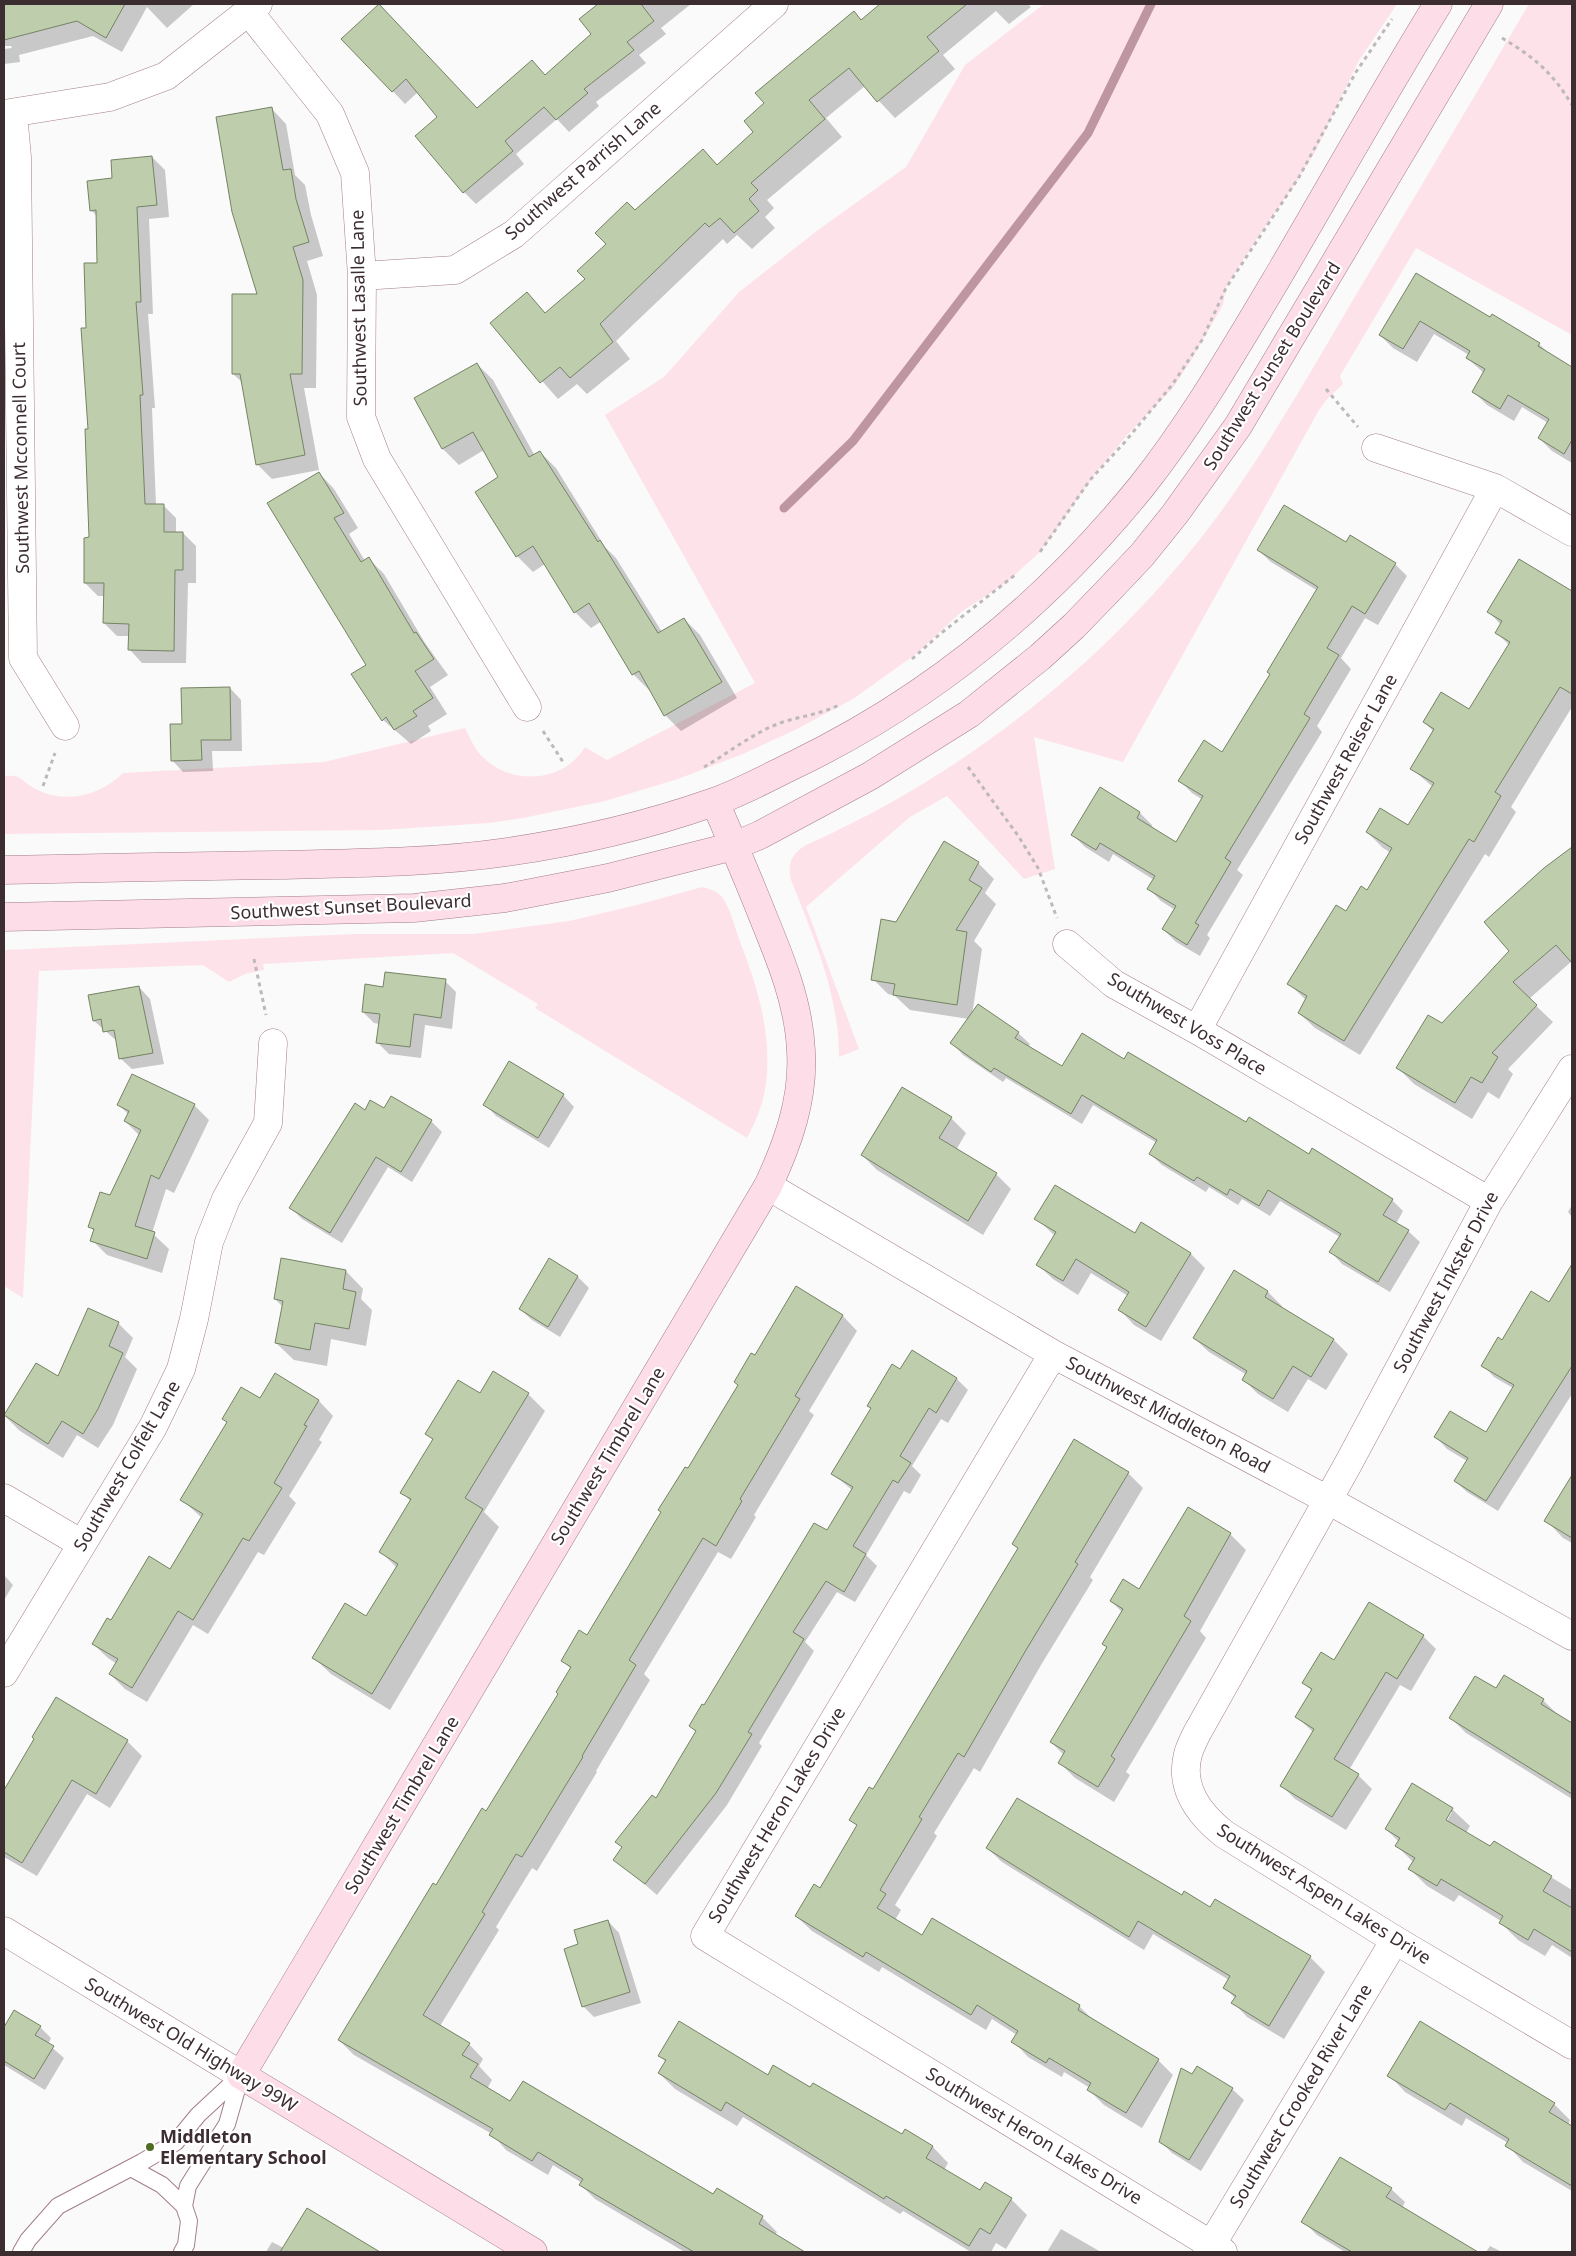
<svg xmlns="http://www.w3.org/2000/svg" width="1576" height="2256" font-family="'Noto Sans',sans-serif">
<rect width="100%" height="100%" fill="#fafafa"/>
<!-- green -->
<path fill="#fee2e9" d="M1044,4H1397L1358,62L1315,152L1295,184L1256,240L1226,287L1223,305L1190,362L1173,388L1128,434L1095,474L1041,551L1007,582L961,612L916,654L853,699L795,730L743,754L678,779L605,801L523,818L489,823L381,830L4,834V776C23,775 19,780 34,788C64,805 100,796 123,773L324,762L465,728C469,736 473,745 478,752C506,786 562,785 585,747L607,760L755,683L605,415L664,377L739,292L818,230L906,167L965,65Z
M1529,4H1572V335L1416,248L1340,376L1343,384L1327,399L1319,410L1123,762L1034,737L1055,869L1024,879L947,796L910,817L806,907L859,1049L839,1057C839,994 814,938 791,880C787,864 792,853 806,845C974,771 1127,646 1232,496C1280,427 1321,354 1363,283C1419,190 1474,97 1529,4Z
M702,887C710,889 717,891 722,897C730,908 734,924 738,936C755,981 770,1024 767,1073C765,1099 759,1115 747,1138L535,1008L538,1004L453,953L263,964L264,970L245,974L229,982L203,965L39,971L23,1298L4,1286V950L354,934H473L569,921L637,905Z"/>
<!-- shadow -->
<path fill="#0003" fill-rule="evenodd" d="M38,4H194L167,28L147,7L122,52L93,36L19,55L20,62L4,64V49L12,48L11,46H4V14L39,10Z
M600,4H691L661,28L666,34L639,55L646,63L596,102L599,106L569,132L557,119L516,154L524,164L476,204L464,192L439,117L418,92L405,104L343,39L478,110L546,76L593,34L581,19Z
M882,4H1028L1031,7L1009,24L996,11L943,55L955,69L895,118L865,86L826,118L842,137L767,200L774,208L765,217L775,228L752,249L737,235L727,244L723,239L616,341L630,359L587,394L577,384L558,399L491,323L527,294L546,314L586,279L608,244L636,212L718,166L755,132L862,21Z
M272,109L286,124L295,175L305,185L311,215L323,256L307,261L317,295L316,388H304L319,470L272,479L257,464L243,383L233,374L259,295Z
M152,157L165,170L169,217L149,219L153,314H148L155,408H152L156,505H163L176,518V533H183L196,546V583H188L186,663H142L130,650V636H117L104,623L105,596H98L85,583L90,539L87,329L98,264L97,216L91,210L114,179Z
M1416,274L1491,319L1539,344L1550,355L1572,368V463L1552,451L1539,438L1548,423L1522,407L1514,421L1487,405L1473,391L1484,373L1467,358L1469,355L1434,334L1417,362L1393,348L1380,335Z
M477,364L493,380L535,456L540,452L556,468L605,547L616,558L662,632L684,619L700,635L737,698L681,731L665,715L650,689L649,690L633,674L602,621L591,628L575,612L545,564L533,572L517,556L499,478L484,450L459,465L443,449L415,399Z
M319,473L334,489L358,528L349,534L365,561L369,559L384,574L425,643L448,675L430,687L447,714L428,726L431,731L411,744L383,720Z
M1346,544L1395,564L1407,576L1378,625L1365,618L1341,658L1351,669L1317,726L1322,732L1237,870L1243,875L1207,935L1210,938L1200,956L1176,942L1163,929L1175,910L1161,901L1149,889L1154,880L1113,854L1109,862L1085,847L1073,835L1101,789L1140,813L1152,825L1151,828L1176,843L1203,800L1192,793L1180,781L1222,753L1271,674L1318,591L1271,562L1258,550Z
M1520,561L1572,592V707L1511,807L1516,812L1489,857L1485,854L1360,1055L1315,1028L1299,1013L1306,1000L1289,984L1347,913L1368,891L1391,853L1383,848L1367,832L1409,827L1433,787L1412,769L1434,732L1424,722L1470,711L1509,645L1497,633L1501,625L1489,612Z
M230,688L241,700L242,751H212L213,771L183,772L172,760L183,725Z
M945,843L978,863L994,879L985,893L996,904L974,941L982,949L972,1015L979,1005L1018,1033L1030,1044L1028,1047L1063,1068L1125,1060L1392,1200L1403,1211L1396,1224L1408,1231L1420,1242L1390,1292L1342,1264L1331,1252L1340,1237L1280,1201L1270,1216L1242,1199L1238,1205L1209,1187L1206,1192L1162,1165L1150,1154L1157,1143L1093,1105L1082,1124L1006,1078L1003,1082L963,1055L952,1043L969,1019L910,1010L895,996L888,994L873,979L897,923Z
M1572,849V961L1529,999L1553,1022L1508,1069L1513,1074L1499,1099L1488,1092L1472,1119L1414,1084L1398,1068L1442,1025L1511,951L1545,869Z
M445,981L456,992L452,1029L425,1025L421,1058L389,1054L377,1042L380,1024L374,1023L363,1012L384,988Z
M139,987L150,999L164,1064L132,1069L120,1058L118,1042L94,1021Z
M563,1095L574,1107L549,1148L496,1116L485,1104Z
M119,1105H194L209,1120L174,1193L166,1189L152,1233L169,1249L162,1273L107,1255L92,1240L94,1231L90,1227L111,1196L140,1136L125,1121L128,1114Z
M384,1109L431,1121L442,1132L412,1182L388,1167L342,1243L302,1219L291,1208L365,1111Z
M951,1118L966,1133L956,1150L996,1174L1011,1189L983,1235L877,1170L862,1155Z
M1572,1205V1217L1568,1212Z
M1036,1218L1135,1234L1191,1254L1205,1268L1161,1341L1134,1325L1120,1310L1128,1296L1091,1273L1078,1295L1053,1279L1038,1265L1055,1236Z
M550,1260L578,1277L589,1288L560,1337L532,1320L520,1309Z
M346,1271L363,1289L361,1299L372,1310L366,1346L331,1339L327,1366L294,1360L276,1343L283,1307L275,1299Z
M1234,1272L1268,1292L1282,1306L1281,1308L1334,1340L1348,1354L1326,1390L1308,1379L1288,1412L1258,1394L1244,1380L1247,1375L1209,1352L1194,1338Z
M796,1288L843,1316L857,1331L809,1411L814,1415L754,1515L756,1517L731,1559L718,1552L644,1674L650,1680L596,1771L597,1772L537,1871L532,1868L496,1927L499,1930L440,2026L469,2044L483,2059L479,2066L492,2080L487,2089L511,2103L714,2196L717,2190L762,2217L777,2232L775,2235L803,2252H682L683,2251L595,2199L581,2185L582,2183L553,2165L548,2175L506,2150L492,2134L354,2055L339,2040L436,1887L486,1813L559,1694L571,1669L563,1661L588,1637Z
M1572,1288V1394L1498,1511L1467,1492L1455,1481L1467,1461L1447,1449L1436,1437L1486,1434L1513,1388L1494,1377L1483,1365L1503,1341L1550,1304L1569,1293Z
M118,1323L133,1338L125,1357L137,1369L113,1425L98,1448L77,1435L63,1458L20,1431L5,1416L36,1364L59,1378Z
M912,1352L957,1379L968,1390L948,1423L941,1419L912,1466L921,1475L910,1494L904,1491L866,1555L877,1566L855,1602L837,1592L805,1642L814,1651L759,1743L762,1746L727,1805L657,1895L615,1859L656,1800L697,1733L690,1726L827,1532L852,1490L833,1474Z
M480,1394H528L545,1411L484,1512L499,1527L390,1710L331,1674L313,1657L367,1618L397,1568L381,1552L411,1502L402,1492L433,1440L427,1434Z
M260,1399L319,1401L333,1416L319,1440L322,1442L289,1496L296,1503L264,1555L258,1552L208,1634L193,1625L147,1702L125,1689L110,1674L117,1664L108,1658L93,1644L111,1622L170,1570L202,1518L181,1499L228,1423L224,1419Z
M1128,1473L1143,1488L1090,1577L1093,1580L1041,1665L980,1772L974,1768L934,1833L937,1836L895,1905L901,1910L895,1920L922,1936L1079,2006L1094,2021L1158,2060L1173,2075L1142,2128L1104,2105L1089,2090L1090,2088L1064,2072L1062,2077L1028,2057L1013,2041L1017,2035L992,2019L986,2030L882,1967L879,1972L812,1931L796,1916L820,1890L858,1827L851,1820L873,1791L1018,1549L1013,1544Z
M1569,1483L1572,1485V1543L1563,1538L1546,1520Z
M1188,1509L1230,1534L1246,1550L1200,1631L1206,1638L1126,1772L1130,1775L1114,1802L1075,1778L1060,1763L1064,1755L1051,1742L1108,1648L1122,1612L1111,1601L1139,1591Z
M4,1575L13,1585L4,1600Z
M1423,1636L1436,1649L1411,1691L1400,1685L1349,1770L1358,1775L1372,1789L1346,1830L1295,1799L1281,1785L1313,1732L1297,1717L1312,1691L1304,1683L1334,1662Z
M1505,1677L1543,1700L1559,1716L1572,1724V1799L1466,1733L1451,1718L1497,1690Z
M36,1739L127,1741L142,1756L110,1808L87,1794L37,1876L4,1857V1792Z
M1412,1785L1452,1809L1470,1826L1466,1833L1491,1848L1494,1842L1572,1890V1958L1552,1945L1545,1956L1518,1940L1500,1922L1501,1921L1459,1895L1454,1902L1427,1886L1410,1869L1413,1862L1397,1846L1399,1842L1386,1829ZM1449,1812H1452L1444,1826L1442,1825Z
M987,1848L1182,1897L1210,1909L1215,1901L1310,1957L1325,1972L1284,2039L1247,2017L1233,2002L1235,1998L1225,1988L1229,1980L1153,1934L1144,1950L1002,1862Z
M608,1921L619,1933L641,2003L594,2017L583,2006L579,1945Z
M15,2012L40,2027L51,2038L48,2044L64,2058L45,2090L4,2065V2030Z
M1421,2023L1554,2104L1570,2120L1568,2125L1572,2128V2191L1523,2162L1507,2145L1508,2143L1466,2118L1462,2126L1405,2092L1389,2075Z
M660,2056L768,2076L810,2089L902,2136L905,2131L933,2147L948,2163L944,2170L981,2192L1011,2199L1027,2215L1006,2249L996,2243L991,2252H971L903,2211L900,2214L743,2117L737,2126L675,2089L659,2073L666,2062Z
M1232,2089L1244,2100L1201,2171L1172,2153L1160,2141Z
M1391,2189L1405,2202L1402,2208L1476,2252H1345L1317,2235L1303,2221Z
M307,2209L378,2252H266L272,2242L284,2248Z
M1061,2229L1101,2252H1047Z
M1490,2246L1502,2252H1486Z"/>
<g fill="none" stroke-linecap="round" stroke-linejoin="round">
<!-- stream -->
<path stroke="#be96a2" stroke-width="9" d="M784,508L853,441L1088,133L1151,4"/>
</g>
<!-- building -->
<path fill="#beceac" stroke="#758364" d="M4,4H125L106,38L77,21L4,40Z
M379,4L477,108L532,60L545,75L591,34L579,19L598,4H641L654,21L627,42L634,50L584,89L588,93L556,120L544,107L505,141L513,151L463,193L415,136L437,117L406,79L392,92L341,39Z
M880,4H967L927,37L939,51L877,102L849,68L809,100L825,119L751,183L758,190L749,199L759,211L734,233L720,218L709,227L705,223L600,324L613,342L570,378L560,367L540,383L490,323L527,292L545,313L585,279L577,271L606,244L595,233L627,202L635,210L703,149L717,165L753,132L744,121L764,103L755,93L854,11L861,20Z
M272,107L283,170L291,169L296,199L309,242L293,247L303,280L302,374H290L305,455L256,465L240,374H232V294H257L232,212L216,117Z
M152,156L157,205L137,207L141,302H136L143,395H140L145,504H164V532H183V570H175L174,651L128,650L129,624L103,623L104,583H84V538L89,537L85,429H88L81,328H86L84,263H97L96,210L90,211L87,181L112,178L111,160Z
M1416,273L1490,317L1492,314L1540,343L1538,346L1572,367V440L1564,454L1538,438L1549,419L1508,395L1500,409L1472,392L1485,369L1466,358L1470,351L1420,321L1403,349L1379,335Z
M477,363L529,457L540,451L598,542L600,540L658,633L684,618L722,682L664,716L639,671L632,675L589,603L574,613L533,546L516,557L475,492L498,477L473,432L442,449L414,398Z
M319,472L344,513L334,518L361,562L369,557L414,633L416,632L434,659L415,671L433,698L413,711L417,716L394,730L386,717L382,721L351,674L366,665L267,503Z
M1284,505L1346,542L1350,535L1396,563L1365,614L1352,606L1327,648L1339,655L1304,714L1310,718L1225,858L1231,862L1195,923L1199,925L1187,945L1162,929L1176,906L1147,889L1155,876L1100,843L1096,850L1071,835L1100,787L1140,812L1137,818L1176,842L1203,796L1178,781L1204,740L1222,752L1270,674L1267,672L1318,587L1257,550Z
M1519,559L1572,591V694L1560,687L1495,792L1501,796L1474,842L1469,839L1344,1041L1298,1013L1307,996L1287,984L1336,905L1346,911L1361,886L1367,890L1392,848L1366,832L1380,808L1408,825L1434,783L1410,769L1434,729L1423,722L1441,692L1469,709L1510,642L1495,633L1502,621L1487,612Z
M230,687L231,740H201L202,760L171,761L170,724H182L181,688Z
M944,841L979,862L969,880L982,888L956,930L967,932L957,1005L893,995L895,984L871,980L881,919L896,922Z
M1572,847V963L1556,945L1513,982L1537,1005L1492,1053L1498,1057L1482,1083L1471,1077L1455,1103L1396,1068L1428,1015L1442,1023L1509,951L1484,922L1544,868Z
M385,972L446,979L441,1018L414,1014L410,1047L376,1043L380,1014L362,1012L365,984L383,987Z
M139,986L153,1053L119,1059L114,1030L103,1032L101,1019L93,1021L88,995Z
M978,1004L1019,1032L1015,1038L1062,1066L1082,1033L1124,1059L1128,1052L1246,1122L1249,1117L1309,1154L1312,1148L1393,1199L1383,1215L1409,1230L1378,1282L1329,1252L1341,1234L1268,1190L1259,1206L1230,1189L1227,1195L1197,1177L1194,1181L1149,1154L1157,1140L1082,1095L1071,1114L994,1068L991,1072L950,1043Z
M509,1061L564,1094L538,1138L483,1105Z
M132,1074L195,1104L159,1179L151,1175L135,1226L155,1232L147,1259L90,1241L94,1229L88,1227L100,1192L110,1195L141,1130L124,1121L129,1111L117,1105Z
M902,1087L952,1117L939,1138L997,1173L968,1221L861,1155Z
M391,1096L432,1120L401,1172L376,1157L330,1233L289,1208L355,1103L365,1110L370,1100L384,1108Z
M1055,1185L1135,1233L1141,1222L1191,1253L1146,1327L1118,1310L1129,1292L1076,1259L1063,1281L1036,1265L1056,1232L1034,1219Z
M281,1258L346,1270L343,1289L356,1292L349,1329L315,1323L310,1350L275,1343L283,1301L274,1299Z
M549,1258L578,1276L548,1327L519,1309Z
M1572,1264V1366L1486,1501L1454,1481L1468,1458L1434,1437L1450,1411L1486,1432L1514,1385L1481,1366L1498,1337L1502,1340L1531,1291L1549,1302Z
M1234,1270L1268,1291L1265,1297L1334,1339L1311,1377L1293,1366L1273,1399L1242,1380L1247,1371L1193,1338Z
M796,1286L843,1315L795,1396L800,1399L740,1499L742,1501L716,1546L703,1538L629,1660L636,1665L582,1756L583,1757L522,1857L516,1854L482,1912L485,1914L423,2015L470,2043L462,2055L478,2064L470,2077L510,2101L523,2081L713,2194L717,2188L763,2216L759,2224L805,2252H694L579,2185L583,2179L538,2152L532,2161L489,2135L493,2129L338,2040L433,1883L436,1885L482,1808L486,1811L558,1694L556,1692L571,1667L561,1661L579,1630L587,1635L661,1512L658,1510L685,1467L688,1468L738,1385L734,1382L751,1353L755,1355Z
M88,1308L119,1322L109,1346L123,1353L98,1409L83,1434L62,1421L48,1444L4,1415L36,1363L58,1376Z
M912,1350L957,1378L936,1413L929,1408L900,1456L911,1463L898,1483L893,1480L853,1546L866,1554L844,1592L826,1581L793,1632L804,1639L748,1732L752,1734L716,1793L645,1884L613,1860L622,1847L615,1842L652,1795L656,1798L696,1731L689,1726L702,1704L704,1705L814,1523L827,1530L853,1487L831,1474L871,1408L867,1406L892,1364L900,1369Z
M493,1371L529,1393L465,1498L483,1509L372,1694L312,1658L345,1603L366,1616L398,1564L379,1552L411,1499L400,1493L433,1439L425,1434L458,1380L480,1393Z
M275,1373L319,1400L304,1425L307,1426L274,1483L282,1488L249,1541L243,1538L193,1620L178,1611L132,1688L109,1674L118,1659L92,1644L107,1618L111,1620L149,1556L170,1569L203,1514L180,1500L227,1422L222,1419L241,1387L260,1398Z
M1074,1439L1129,1472L1075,1562L1078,1564L1026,1650L964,1757L958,1753L919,1817L922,1819L880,1890L886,1894L877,1908L922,1935L932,1918L1080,2005L1078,2010L1159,2059L1126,2113L1087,2090L1091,2083L1049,2058L1046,2063L1011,2042L1018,2031L977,2005L971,2015L866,1952L863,1957L795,1916L814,1884L820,1888L857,1825L849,1820L869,1787L873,1789L1018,1548L1012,1544Z
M1572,1475V1538L1544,1521Z
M1188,1507L1231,1533L1184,1616L1191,1621L1111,1756L1115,1759L1098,1787L1058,1763L1065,1751L1050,1742L1107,1647L1102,1644L1123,1609L1110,1601L1123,1579L1139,1589Z
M1369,1602L1424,1635L1397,1679L1386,1672L1334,1759L1359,1774L1332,1817L1280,1786L1314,1729L1295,1717L1312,1689L1302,1683L1321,1652L1334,1660Z
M1504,1675L1544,1699L1541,1704L1572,1723V1794L1449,1718L1475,1676L1496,1688Z
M56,1697L128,1740L96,1794L72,1780L22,1863L4,1852V1790L34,1739L32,1737Z
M1412,1783L1453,1808L1446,1820L1490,1846L1494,1841L1552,1876L1543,1891L1572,1908V1952L1534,1929L1528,1940L1499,1923L1503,1916L1441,1879L1437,1886L1408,1869L1415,1858L1395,1846L1400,1838L1385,1829Z
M1017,1798L1182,1895L1184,1891L1210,1907L1215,1899L1311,1956L1269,2026L1231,2003L1236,1996L1223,1988L1230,1976L1138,1921L1129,1937L986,1848Z
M608,1920L630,1992L582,2007L564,1949L578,1944L574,1930Z
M14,2010L41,2026L35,2035L54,2046L34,2079L4,2061V2027Z
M679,2021L768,2075L773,2065L810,2087L813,2083L902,2134L905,2129L933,2146L926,2158L980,2190L985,2182L1012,2198L990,2234L980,2228L969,2246L886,2196L884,2199L726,2102L721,2111L658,2073L666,2060L658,2056Z
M1420,2021L1555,2103L1549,2112L1572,2126V2186L1505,2146L1509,2139L1450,2103L1445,2110L1387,2076Z
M1197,2066L1233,2088L1189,2160L1159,2142L1181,2068L1192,2074Z
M1340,2157L1392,2188L1386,2197L1478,2252H1352L1301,2222Z
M307,2208L380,2252H280Z"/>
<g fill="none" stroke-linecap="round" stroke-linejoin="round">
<defs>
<path id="lane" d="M131,2168L162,2185L184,2206
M21,2252L28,2240L58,2206L142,2162L176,2142L198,2115L241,2075
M182,2252L186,2245L189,2221L184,2206L188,2186L227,2124L241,2075"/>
<path id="street" d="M249,12L330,114L355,173L362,276L361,417L377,459L527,707
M4,114L110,97L166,76L258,4
M13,114L17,157L23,658L65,726
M362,276L455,270L514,234L774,4
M1376,448L1495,488L1572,532
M1067,944L1114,984L1197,1030L1489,1201
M1197,1030L1495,488
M1572,1069L1489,1201L1347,1466L1197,1733C1194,1739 1190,1747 1188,1754C1179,1788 1199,1814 1224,1834L1395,1940L1572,2045
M768,1186L1053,1354L1328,1500L1572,1636
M1053,1354L705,1936L1223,2252
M4,1498L82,1544
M4,1673L153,1427L181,1369L194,1319L209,1242L226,1199L268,1123L273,1043
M4,1931L241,2075
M1207,2252L1395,1940"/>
<path id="secondary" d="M4,870C95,868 187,866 278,865C354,863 431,863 507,852C576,842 645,826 711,803C740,793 767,778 794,765C931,699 1046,604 1141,487C1192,423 1234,350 1276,280C1330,188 1382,95 1438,4
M4,917L414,908L505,898L608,878L734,846L760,835L870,776L969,714L1040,657L1074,626L1105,594L1142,555L1175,514L1238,426L1489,4
M533,2252L241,2075L768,1186C788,1143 804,1099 801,1051C799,1003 780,958 762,914C747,876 731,839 715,802"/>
</defs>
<!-- lane casing -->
<use href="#lane" stroke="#a37e88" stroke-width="18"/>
<!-- street casing -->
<use href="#street" stroke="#a37e88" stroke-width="29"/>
<!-- secondary casing -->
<use href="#secondary" stroke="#a37e88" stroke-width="29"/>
<!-- path -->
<path stroke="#bdb8b9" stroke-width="3" stroke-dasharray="4 4" stroke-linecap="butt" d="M1502,38C1534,57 1553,73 1572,105
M1326,389L1358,427
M1040,552L1090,480L1124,443L1172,385L1202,340L1226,288L1299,177L1356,72L1392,19
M912,659L940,634L1015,575
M543,731L563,762
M704,767C730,752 754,732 783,722C802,716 821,714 839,705
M968,767L1019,837L1038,868L1057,918
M43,786L55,753
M254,959L266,1015"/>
<!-- lane -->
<use href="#lane" stroke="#fff" stroke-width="16"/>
<!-- street -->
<use href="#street" stroke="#fff" stroke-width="28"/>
<!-- secondary -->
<use href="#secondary" stroke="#fddde8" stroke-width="28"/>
</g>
<!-- markers -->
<circle fill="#506c20" stroke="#fff" stroke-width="2" cx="150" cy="2147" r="5"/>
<g text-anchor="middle" stroke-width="4.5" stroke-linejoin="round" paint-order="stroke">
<!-- street labels -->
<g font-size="18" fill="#3c2d31" stroke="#fff">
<text transform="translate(583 171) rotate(-41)" y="6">Southwest Parrish Lane</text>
<text transform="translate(359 308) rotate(-91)" y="6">Southwest Lasalle Lane</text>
<text transform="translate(1272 366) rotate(-58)" y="6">Southwest Sunset Boulevard</text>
<text transform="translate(21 458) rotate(-91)" y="6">Southwest Mcconnell Court</text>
<text transform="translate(1346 759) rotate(-61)" y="6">Southwest Reiser Lane</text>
<text transform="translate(351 907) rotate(-3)" y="6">Southwest Sunset Boulevard</text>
<text transform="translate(1187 1024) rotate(31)" y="6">Southwest Voss Place</text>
<text transform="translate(1446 1282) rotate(-62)" y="6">Southwest Inkster Drive</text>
<text transform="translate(1168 1415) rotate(28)" y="6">Southwest Middleton Road</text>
<text transform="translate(608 1456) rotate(-59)" y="6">Southwest Timbrel Lane</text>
<text transform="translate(127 1466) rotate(-60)" y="6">Southwest Colfelt Lane</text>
<text transform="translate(402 1805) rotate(-59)" y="6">Southwest Timbrel Lane</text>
<text transform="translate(777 1815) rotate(-59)" y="6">Southwest Heron Lakes Drive</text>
<text transform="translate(1324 1894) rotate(32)" y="6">Southwest Aspen Lakes Drive</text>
<text transform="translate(191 2045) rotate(31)" y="6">Southwest Old Highway 99W</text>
<text transform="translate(1301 2096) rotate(-59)" y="6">Southwest Crooked River Lane</text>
<text transform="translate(1034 2136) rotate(31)" y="6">Southwest Heron Lakes Drive</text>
</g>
<!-- poi labels -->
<g font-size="18" font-weight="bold" fill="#3c2d31" stroke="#fff" text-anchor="start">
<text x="160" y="2143">Middleton<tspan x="160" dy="21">Elementary School</tspan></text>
</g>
</g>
<!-- border -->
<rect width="1576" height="2256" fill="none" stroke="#3c2d31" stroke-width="10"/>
</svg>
